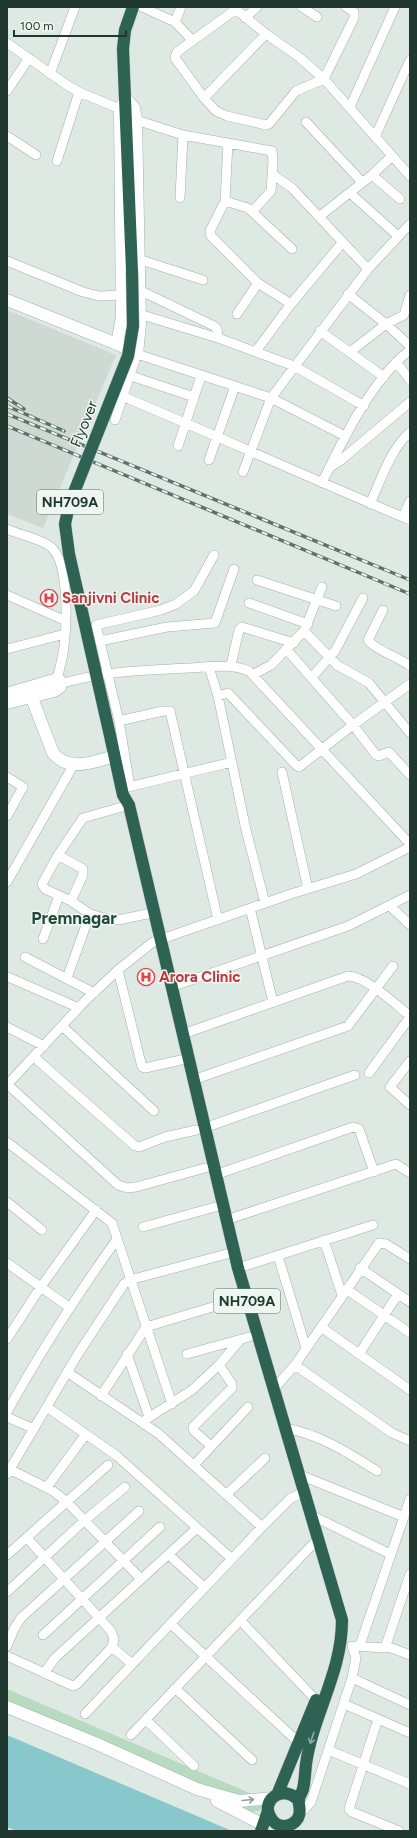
<svg xmlns="http://www.w3.org/2000/svg" width="417" height="1838" font-family="Figtree,sans-serif">
<rect width="100%" height="100%" fill="#dfe9e4"/>
<!-- built -->
<path fill="#cdd9d2" d="M7,310L116,355L43,528L7,514Z"/>
<!-- green -->
<path fill="#b8dabe" d="M7,1689L268,1801L259,1811L245,1812L7,1710Z"/>
<!-- water -->
<path fill="#88c8cd" d="M7,1735L232,1831H17L7,1827Z"/>
<g fill="none" stroke-linecap="round" stroke-linejoin="round">
<defs>
<path id="street" d="M142,7L175,22L193,41
M233,7L266,34L299,57L324,79L410,176
M302,7L317,17
M235,10L177,52L175,58L204,98L216,111L227,116L266,125L269,124L296,91L324,79L354,18V12L346,7
M245,18L257,7
M175,22L181,7
M7,43L67,85L79,92L120,109
M50,74L75,7
M7,91L29,58
M204,98L266,34
M350,107L395,7
M136,120L183,135L272,151L273,161L271,191L252,212
M306,122L362,182
M7,136L36,155
M375,137L410,60
M228,143L225,201L210,231L211,236L258,283L291,304
M57,161L79,92
M272,174L292,188L368,269
M372,175L400,199
M350,193L398,236
M180,198L183,135
M225,201L248,208L292,249
M320,216L372,175L392,156
M138,259L203,280
M7,261L83,292L99,296L121,295
M139,290L214,326L217,329L218,338
M348,294L386,324L410,346
M139,314L218,338L294,366L364,406
M237,314L258,283
M320,331L384,377
M256,351L291,304L342,243
M350,352L386,324L404,315L410,295
M396,362L410,380
M131,376L194,397
M124,397C220,437 314,480 410,520
M115,420L137,354L271,398L345,436
M178,446L201,376
M209,460L235,386
M329,468L341,460L410,402
M243,472L271,398L368,269L410,224
M322,483C342,441 372,379 410,350
M370,504C381,480 390,450 410,432
M403,517L410,501
M7,529C19,535 43,539 52,548C69,564 67,624 64,646C63,657 60,668 57,679
M257,580L336,606
M7,595L66,621
M249,603L308,624
M383,610L368,640C375,650 399,657 410,666
M304,631L337,665L369,683L410,733
M100,641L167,627L215,623L234,569
M7,649L65,634
M286,649L353,725L376,755L379,756L389,752L410,775
M231,665L239,630L242,627L294,643
M209,667L218,696L246,830L265,903
M254,674L271,665L304,631L322,587
M312,677L335,651L363,598
M60,684C103,671 145,670 188,668C209,667 230,663 249,671L410,844
M218,696L228,693L297,766L299,767L353,725L410,684
M119,721L163,711H170L218,920
M282,772L308,889
M7,777L23,787L7,816
M130,787L119,721L96,625L161,610L176,604L194,591L214,555
M124,788L232,762
M129,805L83,818L58,855L42,884L45,889L71,901L90,914L108,919L118,920L147,914
M58,855L83,869V875L71,901
M7,882L74,764
M390,906L410,925
M250,908L273,1002
M43,939L59,896
M25,957L94,993
M118,970L142,1067L145,1068L181,1060
M8,977L79,1008
M67,978L90,914
M171,987L348,926L410,895
M62,1026L154,1111
M7,1027L44,1046
M183,1034L348,976C366,976 396,1005 410,1016
M34,1057L135,1146L139,1147L165,1137L196,1130
M410,1061L390,1087L410,1105
M369,1073L410,1017
M193,1080L348,1026L393,966
M7,1084L118,1185L127,1188L136,1187L205,1168
M7,1085L85,1001L118,970L153,942L291,894L356,874L410,847
M204,1128L355,1075
M7,1142L112,1223L172,1404
M215,1175L353,1127L359,1129L374,1172
M7,1202L42,1230
M226,1220L396,1164L410,1173
M143,1227L215,1207
M324,1240L342,1295
M278,1256L306,1348
M7,1263L69,1307
M238,1268L373,1225
M360,1268L410,1302
M346,1289L410,1333
M321,1327L410,1390
M7,1339L40,1288L96,1210
M127,1354L149,1417
M187,1354L249,1337
M359,1354L398,1294
M295,1365L392,1433L410,1441
M67,1372L159,1434L262,1527
M273,1390L295,1365L379,1243L386,1244L410,1259
M101,1396L146,1327L239,1299
M47,1407L117,1456L232,1559
M7,1412C40,1352 77,1295 117,1239
M7,1417L34,1429
M142,1422L192,1390L219,1365L240,1340
M285,1428C319,1434 347,1452 377,1471
M211,1446L194,1431L193,1427L232,1388V1384L219,1365
M194,1465L248,1407
M9,1469L53,1491L67,1502L141,1579
M7,1474L78,1354L124,1284L130,1280L234,1252
M300,1475L404,1517
M47,1487L86,1434
M226,1495L265,1458
M311,1515L390,1554
M7,1555L108,1465
M169,1555L204,1587
M7,1592L85,1520L125,1487
M240,1620L316,1700
M171,1624L299,1743
M43,1635L160,1527
M360,1645L410,1499
M7,1646L14,1629L21,1618L139,1511
M355,1646L385,1648L410,1574
M386,1646L410,1655
M112,1647L132,1664
M7,1656L73,1686L77,1684L112,1647L114,1639L111,1631L27,1538
M44,1673L55,1658L196,1529
M352,1678L410,1705
M175,1688L252,1760
M344,1704L410,1733
M85,1714L262,1527L291,1498L305,1492
M378,1719L349,1809L352,1812L399,1831
M146,1720L194,1766
M131,1735L313,1544
M328,1750L410,1784
M301,1810L305,1809L311,1802L352,1678L356,1658L352,1646"/>
<path id="secondary" d="M7,300L117,344L137,354L140,324L136,120L134,108L126,99L120,109L122,317L117,344
M28,688L53,753C69,773 95,761 115,756
M7,694L54,680L60,681V687L54,691L7,703
M7,1707L95,1743L197,1789L239,1801L273,1798
M217,1801L264,1825"/>
<path id="highway" d="M132,271L123,49L125,30L133,7
M111,740L123,795L129,805L238,1268L342,1620C342,1673 313,1714 306,1764C305,1772 305,1781 303,1789C302,1793 299,1796 299,1800C298,1806 302,1811 298,1818C292,1828 277,1829 271,1818C259,1800 284,1783 299,1801
M277,1795L316,1700
M261,1831L268,1811"/>
</defs>
<!-- street casing -->
<use href="#street" stroke="#a2b0aa" stroke-width="10"/>
<!-- secondary casing -->
<use href="#secondary" stroke="#9eb4aa" stroke-width="13"/>
<!-- highway casing -->
<use href="#highway" stroke="#bcc3c1" stroke-width="13"/>
<!-- street -->
<use href="#street" stroke="#fff" stroke-width="9"/>
<!-- secondary -->
<use href="#secondary" stroke="#fff" stroke-width="12"/>
<!-- highway -->
<use href="#highway" stroke="#2e6353" stroke-width="12"/>
<defs>
<path id="rail" d="M7,398L24,409
M7,406L64,431
M7,414L410,580
M7,426L410,594"/>
</defs>
<!-- rail casing -->
<use href="#rail" stroke="#5b746b" stroke-width="3.5"/>
<!-- rail -->
<use href="#rail" stroke="#eff6f2" stroke-width="2" stroke-dasharray="6" stroke-linecap="butt"/>
<defs>
<path id="highway-bridge" d="M111,740L69,554L65,524L69,505L128,356L133,326L132,271"/>
</defs>
<!-- highway-bridge casing -->
<use href="#highway-bridge" stroke="#bcc3c1" stroke-width="13" stroke-linecap="butt"/>
<!-- highway-bridge -->
<use href="#highway-bridge" stroke="#2e6353" stroke-width="12"/>
</g>
<!-- one-way arrows -->
<defs><path id="oneway-shaft" d="M-6 0H5M1.5-3L5.5 0L1.5 3" fill="none" stroke-width="1.6" stroke-linecap="round" stroke-linejoin="round"/></defs>
<use stroke="#8eaca2" href="#oneway-shaft" transform="translate(312 1738) rotate(108)"/>
<use stroke="#909c98" href="#oneway-shaft" transform="translate(248 1800) rotate(-5)"/>
<!-- icons -->
<defs>
<symbol id="hospital-ring" viewBox="-11 -11 22 22"><circle r="9.5" fill="#eff6f2" stroke="#e0444e" stroke-width="1.5"/><path d="M-5-5h3v3.5h4V-5h3V5h-3V1.5h-4V5h-3Z" fill="#e0444e"/></symbol>
</defs>
<g fill-rule="evenodd">
<use href="#hospital-ring" x="39" y="588" width="20" height="20"/>
<use href="#hospital-ring" x="136" y="967" width="20" height="20"/>
</g>
<g text-anchor="middle" stroke-width="3" stroke-linejoin="round" paint-order="stroke">
<!-- shield labels -->
<g fill="#eff6f2" stroke="#5f716a" stroke-width="1">
<rect x="37" y="490" width="66" height="24" rx="3"/>
<rect x="214" y="1289" width="66" height="24" rx="3"/>
</g>
<g font-size="14" font-weight="bold" fill="#213830">
<text x="70" y="507">NH709A</text>
<text x="247" y="1306">NH709A</text>
</g>
<!-- street labels -->
<g font-size="15" fill="#213830" stroke="#eff6f2">
<text transform="translate(84 424) rotate(-68)" y="5">Flyover</text>
</g>
<!-- health labels -->
<g font-size="15" font-weight="bold" fill="#be3a42" stroke="#eff6f2" text-anchor="start">
<text x="62" y="603">Sanjivni Clinic</text>
<text x="159" y="982">Arora Clinic</text>
</g>
<!-- quarter labels -->
<g font-size="17" font-weight="bold" fill="#1e493b" stroke="#eff6f2">
<text x="74" y="924">Premnagar</text>
</g>
</g>
<!-- border -->
<rect width="417" height="1838" fill="none" stroke="#213830" stroke-width="16"/>
<!-- scale -->
<path d="M14 30v6h112v-6" fill="none" stroke="#213830" stroke-width="2"/>
<text x="20" y="30" font-size="12" fill="#213830" stroke="#eff6f2" stroke-width="3" paint-order="stroke">100 m</text>
</svg>
